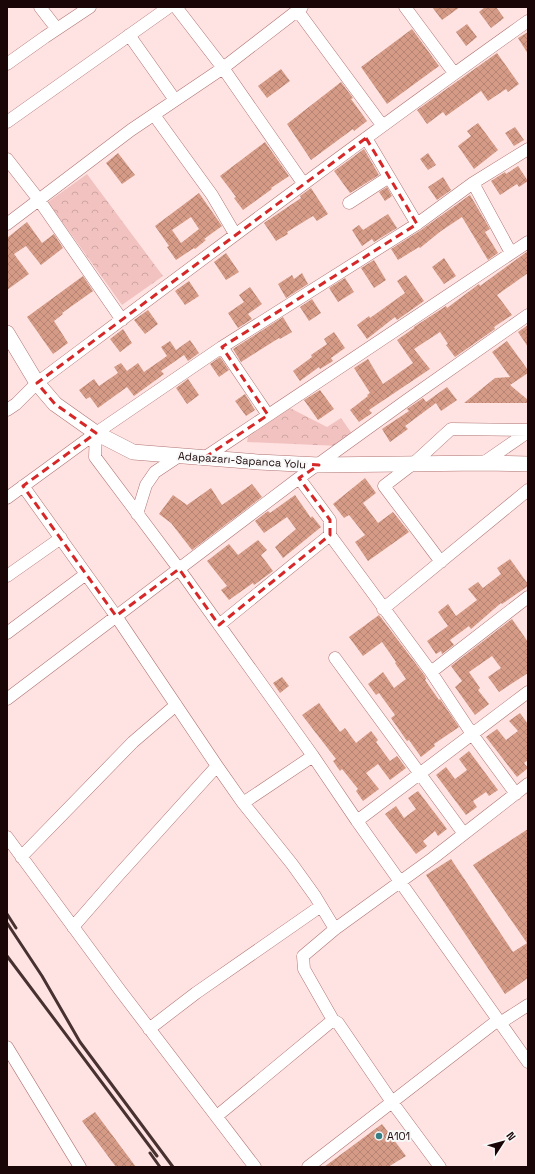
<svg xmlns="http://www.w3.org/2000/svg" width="535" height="1174" font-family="'Space Grotesk',sans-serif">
<defs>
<pattern id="park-crowns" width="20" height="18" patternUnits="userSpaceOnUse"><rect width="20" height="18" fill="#f2c2c0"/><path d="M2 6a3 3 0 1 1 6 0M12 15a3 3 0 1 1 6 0" fill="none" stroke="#cfa5a4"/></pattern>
<pattern id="building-cross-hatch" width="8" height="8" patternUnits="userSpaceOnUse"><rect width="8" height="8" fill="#d59b86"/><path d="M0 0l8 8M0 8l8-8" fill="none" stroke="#b68472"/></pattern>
</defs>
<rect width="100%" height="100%" fill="#ffe3e2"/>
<!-- park -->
<path fill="url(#park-crowns)" d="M87,174L163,276L122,305L48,202Z
M290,408L327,427L341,418L353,435L339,446L247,442L248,437Z"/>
<!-- building -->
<path fill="url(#building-cross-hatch)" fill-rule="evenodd" d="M432,7H460L442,20Z
M485,7H496L504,18L491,28L479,12Z
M467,24L477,37L466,46L456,32Z
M412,29L439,66L387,104L361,67Z
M528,32V54L518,38Z
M497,53L519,84L508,92L506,89L488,101L481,91L446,116L443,112L427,124L417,110Z
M281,69L290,81L267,98L258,86Z
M341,82L353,98L351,99L367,121L354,131L353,129L311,160L287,124Z
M478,123L498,150L474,169L458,146L471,136L467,131Z
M515,127L524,140L514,146L505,133Z
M265,142L289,176L271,188L272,189L243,210L234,198L236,197L220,176Z
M364,149L379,175L350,193L334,171Z
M118,153L135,175L122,184L106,163Z
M428,153L436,165L428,170L420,159Z
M518,166L528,181L519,187L517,184L500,195L491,181L505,172L506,174Z
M443,177L451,190L437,200L428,187Z
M387,187L392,196L385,201L379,192Z
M311,188L328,214L317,221L313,216L287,232L288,234L276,241L264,223L301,198L300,196Z
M199,193L222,226L204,239L206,240L195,249L194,248L176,260L167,247L169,246L155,226ZM191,217L199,229L181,243L172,230Z
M470,195L490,229L485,232L498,253L488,260L462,217L441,231L420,248L419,247L398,260L391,249L421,230Z
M388,214L397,228L374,242L372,239L362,246L352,230L359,225L363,230Z
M27,222L42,243L54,234L63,248L41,265L26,246L14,254L29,274L7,290V238Z
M528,251V273L497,295L512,315L494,327L495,329L455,357L446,345L448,344L440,332L414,349L430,369L369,410L372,413L359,422L350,410L368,396L367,395L370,393L354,368L368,359L383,384L413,363L397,340L414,328V327L446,306L447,308L479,284L480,286Z
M226,253L239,272L226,280L214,262Z
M444,258L456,276L444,284L432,267Z
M374,260L386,280L374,288L361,268Z
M302,273L308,284L286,298L278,284L292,275L294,279Z
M406,275L424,301L397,320L395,317L367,339L357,325L369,316L370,318L405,293L397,281Z
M83,276L93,291L62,313L63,314L54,321L68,343L53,354L27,317Z
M345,278L354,292L338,302L329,288Z
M189,281L199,296L185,305L175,291Z
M250,287L262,304L248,314L252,319L238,328L228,313L244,302L239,295Z
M312,299L321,313L309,321L300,307Z
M148,310L158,324L145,334L134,320Z
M283,317L292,332L280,339L279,338L241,362L233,349Z
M528,325V347L518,332Z
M123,329L132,343L120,352L110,339Z
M334,332L345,348L331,358L333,361L320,369L319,367L300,381L293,371L312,357L311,355L327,344L324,339Z
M190,340L199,353L188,361L184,355L161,371L164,374L134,396L127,387L98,408L90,397L86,399L79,390L94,379L99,386L118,373L114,367L121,363L127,371L138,363L144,372L167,356L161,347L170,341L176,350Z
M507,341L528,370V373L510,385L528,400V403H464L495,378L510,377L492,352Z
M220,357L229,370L219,377L210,364Z
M188,379L199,395L187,404L176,388Z
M447,387L457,400L441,411L436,403L405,426L408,429L390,442L382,429L409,411L407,409L423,398L426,402Z
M320,390L334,409L318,420L304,400Z
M245,394L255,410L246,416L235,401Z
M365,478L376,493L363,503L378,523L393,512L409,532L368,561L355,542L365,535L349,515L344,518L333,504Z
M252,484L262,497L192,550L171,523L159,514L173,495L187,505L211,488L222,505Z
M295,495L311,518L312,516L321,527L283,558L275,547L296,529L287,517L264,533L255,521L268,511L270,513Z
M258,540L267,550L261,555L273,571L254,585L253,583L229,600L221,590L227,586L207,561L229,544L238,555Z
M510,559L528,584V586L502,604L501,603L471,629L469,626L450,640L454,645L442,654L441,651L436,654L427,641L448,626L438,612L448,604L456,616L477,600L468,589L478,582L483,588L501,574L497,568Z
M379,615L425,676L426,679L425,680L439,700L440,699L459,727L434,744L435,746L421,757L409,740L407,741L391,718L395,715L379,693L376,695L368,684L383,672L394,688L406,679L395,663L396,662L382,642L363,656L349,637Z
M512,619L528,642V673L499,692L488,677L501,668L492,656L469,672L480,688L478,690L489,704L475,715L455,687L462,681L451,666Z
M282,677L289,686L280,693L273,683Z
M319,703L340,732L345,728L356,743L371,731L378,740L376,742L390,761L397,756L406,768L390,780L378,764L366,773L379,789L363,801L356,791L358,789L342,769L340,771L333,761L336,759L302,715Z
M520,713L528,724V760L524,763L528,768L517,777L486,737L497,729L506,740L518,731L509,721Z
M469,751L498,790L489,796L486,792L473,801L477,807L466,815L436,775L446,767L455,779L467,770L459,759Z
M418,791L447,829L438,836L435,831L423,841L427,846L416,854L385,814L396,806L404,818L416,809L408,798Z
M528,829V978L505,994L426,875L451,859L513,952L527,943L473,865Z
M95,1112L136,1167H116L82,1121Z
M382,1124L406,1156L388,1167H324Z"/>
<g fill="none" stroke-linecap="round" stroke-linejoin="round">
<defs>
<path id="minor" d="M40,7L57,29
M176,7L223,68L303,183
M405,7L454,73
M297,10L382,125
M129,35L175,100
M7,64L45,37L90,7
M154,115L212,195L235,234
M7,122L169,7
M366,138L417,224
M7,159L39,200L122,320
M473,183L511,253
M349,203L389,177
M7,224L131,130L223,68L302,7
M222,347L268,415
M7,410L16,404L37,383C200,261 362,139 528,21
M96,433L95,457L179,569L313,756L357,821L528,692
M204,458L528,242
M483,463L528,432
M23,486L116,616L217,766L243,803L292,864L315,896L335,929
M7,498L96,433L222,347L417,224L473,183L528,149
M137,514L146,485L155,472L179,456
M330,535L431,672L472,734L516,794
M441,562L384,486L414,463L451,429L528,430
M7,576L61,538
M383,609L528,490
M219,625L330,535V520L299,478
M7,633L86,574
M335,658L464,834
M431,672L528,597
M7,699L299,478L407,400L528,315
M243,803L313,756
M357,821L528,1062
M7,837L119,989L255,1167
M21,857L133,742L176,705
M73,927L114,880L217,766
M500,1023L528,1005
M149,1029L196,993L321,906
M7,1047L80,1167
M217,1116L333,1020
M308,1167L498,1020
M440,1167L392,1102L338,1023L333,1020L304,969L303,956L335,929L433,858L528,784"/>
<path id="major" d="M7,333L37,383L55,404L96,433L133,452L258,462L319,465L483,463L528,464"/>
</defs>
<!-- minor casing -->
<use href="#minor" stroke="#af7472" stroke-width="13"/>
<!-- major casing -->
<use href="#major" stroke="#af7472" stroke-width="16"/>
<!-- minor -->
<use href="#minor" stroke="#fff" stroke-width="12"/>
<!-- major -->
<use href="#major" stroke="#fff" stroke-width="15"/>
<!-- rail -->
<path stroke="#473131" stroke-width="3" d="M7,914L16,928
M7,923L42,976L80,1042L173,1167
M7,956L157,1156
M150,1153L160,1167"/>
</g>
<!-- marked area -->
<path fill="none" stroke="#d62828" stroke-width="3" stroke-dasharray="8 5" stroke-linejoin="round" d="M366,138L417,224L222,347L268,415L204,458L319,465L299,478L330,520V535L219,625L179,569L116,616L23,486L96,433L55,404L37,383Z"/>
<!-- markers -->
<circle fill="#377f84" stroke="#f8f8f8" stroke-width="1.5" cx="379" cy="1136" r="4"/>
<g text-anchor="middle" stroke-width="4" stroke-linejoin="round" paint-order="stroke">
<!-- street labels -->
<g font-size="11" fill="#1b0607" stroke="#f8f8f8">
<text transform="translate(242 460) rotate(4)" y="4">Adapazarı-Sapanca Yolu</text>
</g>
<!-- poi labels -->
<g font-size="11" fill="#1b0607" stroke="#f8f8f8" text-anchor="start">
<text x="387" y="1140">A101</text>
</g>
</g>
<!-- border -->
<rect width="535" height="1174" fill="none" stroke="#1b0607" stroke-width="16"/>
<!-- north arrow -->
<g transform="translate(503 1142) rotate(54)" stroke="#f8f8f8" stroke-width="3" paint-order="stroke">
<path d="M0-3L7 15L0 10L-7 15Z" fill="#1b0607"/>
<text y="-6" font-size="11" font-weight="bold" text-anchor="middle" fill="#1b0607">N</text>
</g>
</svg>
